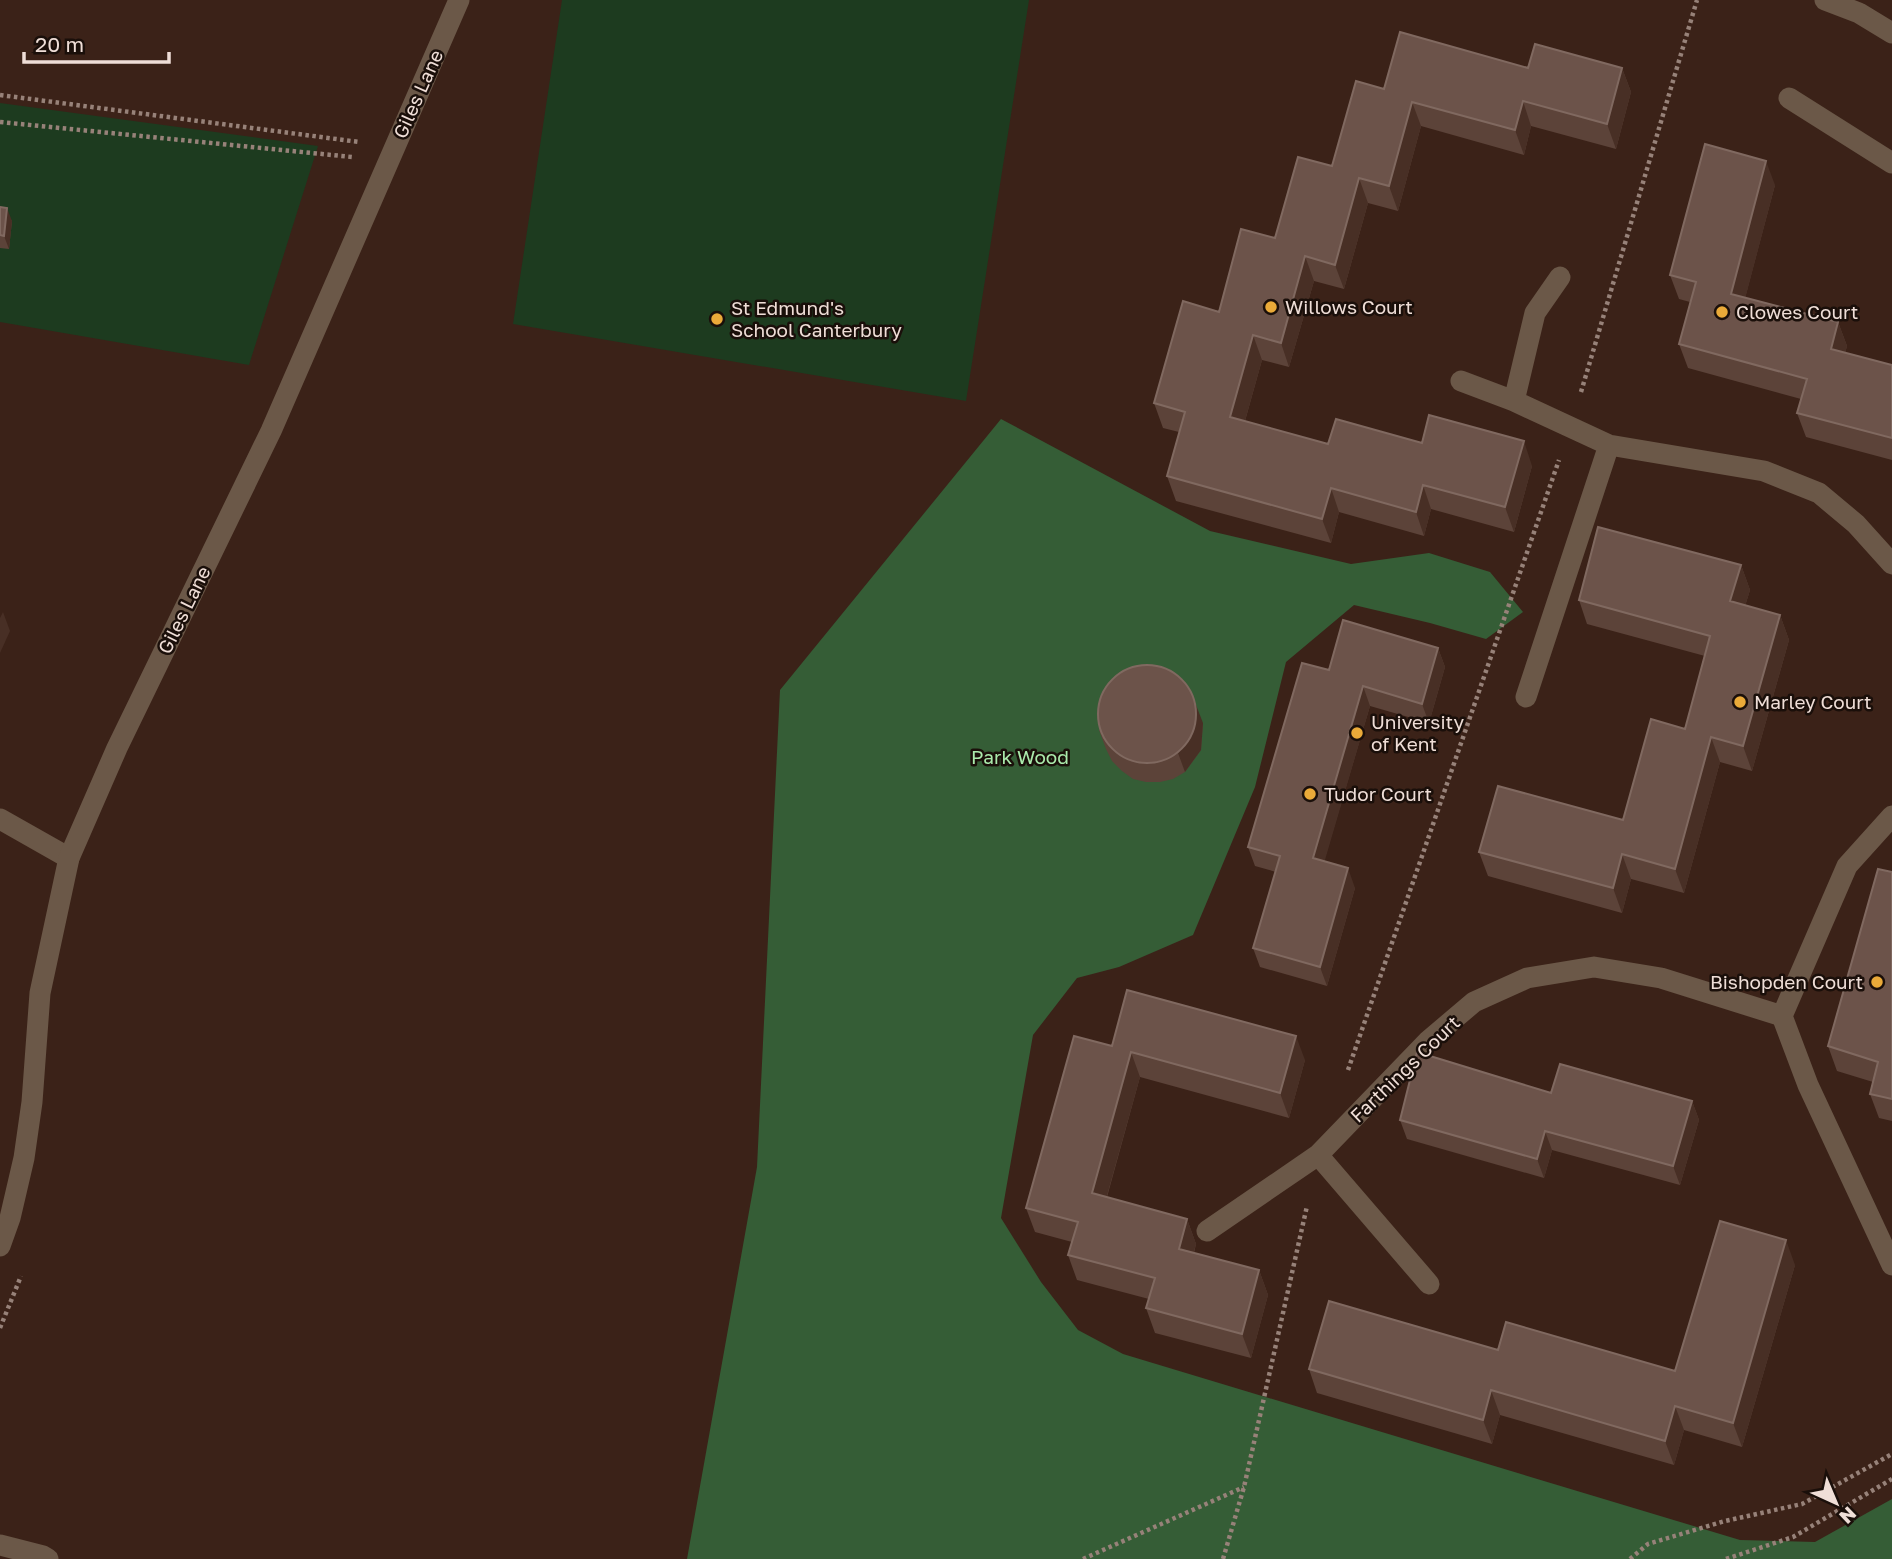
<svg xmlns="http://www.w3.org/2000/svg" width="1892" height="1559" font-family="'Golos Text',sans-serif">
<rect width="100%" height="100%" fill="#3b2218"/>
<!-- green -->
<path fill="#1d3b1f" d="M562,0H1029L966,401L513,324Z
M0,103L318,146L249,365L0,322V248H9L0,219Z"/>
<!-- forest -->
<path fill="#355d36" d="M1001,419L1210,531L1351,564L1429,553L1490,572L1523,612L1486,639L1430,623L1354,605L1286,662L1255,787L1193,935L1119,967L1077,978L1033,1035L1001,1218L1041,1282L1078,1330L1123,1354L1740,1540L1815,1542L1892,1499V1559H687L757,1167L780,690Z"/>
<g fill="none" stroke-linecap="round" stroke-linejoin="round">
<!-- path -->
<path stroke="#978279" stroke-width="4.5" stroke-dasharray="3.5 3.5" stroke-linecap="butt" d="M0,95L359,142
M0,122L352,157
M1581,392L1697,0
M1348,1070L1559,460
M0,1328L21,1276
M1083,1559L1244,1487
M1223,1559L1244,1487L1307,1206
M1630,1559L1648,1544L1725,1521L1802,1504L1892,1454
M1726,1559L1793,1537L1892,1479"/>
<!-- lane -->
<path stroke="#6b5848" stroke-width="21" d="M0,819L69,858
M0,1545L43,1556L48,1559"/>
<!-- street -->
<path stroke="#6b5848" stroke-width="21" d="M1825,0L1859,13L1892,33
M1789,98L1892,163
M1461,381L1514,401L1609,445L1764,471L1819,493L1856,524L1892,564
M1514,401L1535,313L1560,277
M1526,697L1609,445
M1892,816L1847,866L1782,1016L1808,1085L1892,1265
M1318,1155L1429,1284
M1207,1231L1318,1155L1428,1041L1474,1002L1527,978L1594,967L1661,978L1782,1016
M0,1246L10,1218L24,1158L32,1102L40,993L69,858L117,748L271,431L459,0"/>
</g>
<!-- wall -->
<path fill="#5c4339" d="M1528,68H1622L1631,92L1616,149L1531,126L1524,155L1421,126L1398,211L1368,203L1344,289L1314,281L1289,367L1262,360L1245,421L1328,444L1422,443L1532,466L1514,532L1431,509L1424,536L1339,512L1331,543L1176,501L1167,476L1179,432L1163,428L1154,403L1219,312L1332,166L1384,89Z
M1775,185L1745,298L1838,322L1847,346L1845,353L1892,365V460L1806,437L1797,413L1801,399L1688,368L1679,344L1690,302L1679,299L1670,275Z
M0,207L12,221L9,249L0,248Z
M1741,565L1750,590L1745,606L1780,615L1789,640L1752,771L1720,762L1684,893L1631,879L1622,913L1488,876L1479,852L1623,820L1685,729L1705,656L1587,624L1579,600Z
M1438,648L1445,667L1429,723L1370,706L1324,861L1355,888L1327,986L1260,967L1253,948L1276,872L1255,866L1248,847L1329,670Z
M1203,723L1201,750L1185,772L1173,779L1160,782H1146L1133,779L1122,771L1112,761L1106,749L1099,730Z
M1892,872V1121L1879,1118L1870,1094L1873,1082L1837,1071L1828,1046Z
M1112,1046L1305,1060L1289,1118L1140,1077L1107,1197L1187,1219L1196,1244L1194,1253L1259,1270L1268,1295L1251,1358L1155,1333L1146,1308L1149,1299L1077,1280L1068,1255L1072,1242L1035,1232L1026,1208Z
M1551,1093L1692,1101L1699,1120L1680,1185L1552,1150L1544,1178L1407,1139L1400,1120Z
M1795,1265L1742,1447L1684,1430L1674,1465L1500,1415L1492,1444L1317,1393L1309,1369L1498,1350L1675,1371Z"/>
<!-- shaded-wall -->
<path fill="#482f25" d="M1622,68L1631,92L1616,149L1607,124Z
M1523,101L1531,126L1524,155L1515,130Z
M1412,102L1421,126L1398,211L1389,186Z
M1766,161L1775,185L1740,318L1731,294Z
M1359,178L1368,203L1344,289L1335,265Z
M7,208L12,221L9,249L4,236Z
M1305,256L1314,281L1289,367L1281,343Z
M1838,322L1847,346L1840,373L1831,349Z
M1253,335L1262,360L1239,442L1230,417Z
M1524,441L1532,466L1514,532L1505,507Z
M1423,485L1431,509L1424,536L1416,512Z
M1331,488L1339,512L1331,543L1322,519Z
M1741,565L1750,590L1739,626L1730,601Z
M3,612L10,631L0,653V618Z
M1780,615L1789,640L1752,771L1743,746Z
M1438,648L1445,667L1429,723L1422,704Z
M1363,686L1370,706L1320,877L1313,858Z
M1191,692L1203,723L1201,750L1185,772L1178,753Z
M1711,737L1720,762L1684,893L1675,869Z
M1622,854L1631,879L1622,913L1613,888Z
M1348,868L1355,888L1327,986L1320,967Z
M1296,1036L1305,1060L1289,1118L1280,1093Z
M1131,1052L1140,1077L1101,1217L1092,1193Z
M1692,1101L1699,1120L1680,1185L1673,1166Z
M1545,1131L1552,1150L1544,1178L1537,1159Z
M1187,1219L1196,1244L1188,1273L1179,1249Z
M1786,1240L1795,1265L1742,1447L1733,1423Z
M1259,1270L1268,1295L1251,1358L1242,1334Z
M1491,1390L1500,1415L1492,1444L1483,1420Z
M1675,1406L1684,1430L1674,1465L1665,1441Z"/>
<!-- building -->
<path fill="#6c534a" stroke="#806960" stroke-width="2" d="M1400,32L1528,68L1535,44L1622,68L1607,124L1523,101L1515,130L1412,102L1389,186L1359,178L1335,265L1305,256L1281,343L1253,335L1230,417L1328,444L1336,419L1422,443L1429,415L1524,441L1505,507L1423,485L1416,512L1331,488L1322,519L1167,476L1185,412L1154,403L1183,301L1219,312L1241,229L1275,238L1298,157L1332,166L1356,81L1384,89Z
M1705,144L1766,161L1731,294L1838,322L1831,349L1892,365V438L1797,413L1807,379L1679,344L1696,282L1670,275Z
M0,207L7,208L4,236L0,235Z
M1598,527L1741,565L1730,601L1780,615L1743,746L1711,737L1675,869L1622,854L1613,888L1479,852L1498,786L1623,820L1651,719L1685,729L1710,636L1579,600Z
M1343,620L1438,648L1422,704L1363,686L1313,858L1348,868L1320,967L1253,948L1280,856L1248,847L1302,663L1329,670Z
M1098 714a49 49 0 1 1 98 0a49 49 0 1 1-98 0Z
M1878,869L1892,872V1099L1870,1094L1878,1062L1828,1046Z
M1127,990L1296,1036L1280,1093L1131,1052L1092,1193L1187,1219L1179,1249L1259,1270L1242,1334L1146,1308L1155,1278L1068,1255L1078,1222L1026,1208L1074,1036L1112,1046Z
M1417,1052L1551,1093L1560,1064L1692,1101L1673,1166L1545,1131L1537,1159L1400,1120Z
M1720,1221L1786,1240L1733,1423L1675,1406L1665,1441L1491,1390L1483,1420L1309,1369L1329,1301L1498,1350L1506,1322L1675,1371Z"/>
<!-- markers -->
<g fill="#eaaa39" stroke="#1a0f0a" stroke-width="2.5">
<circle cx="1271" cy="307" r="7"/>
<circle cx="1722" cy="312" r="7"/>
<circle cx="717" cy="319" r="7"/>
<circle cx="1740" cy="702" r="7"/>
<circle cx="1357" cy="733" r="7"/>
<circle cx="1310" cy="794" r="7"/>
<circle cx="1877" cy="982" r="7"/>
</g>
<g text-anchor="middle" stroke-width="5" stroke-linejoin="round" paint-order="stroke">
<!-- street labels -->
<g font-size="19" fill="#efded7" stroke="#1a0f0a">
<text transform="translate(418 94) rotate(-66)" y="7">Giles Lane</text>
<text transform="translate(184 610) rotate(-64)" y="7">Giles Lane</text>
<text transform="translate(1405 1069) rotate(-44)" y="7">Farthings Court</text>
</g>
<!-- poi labels -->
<g font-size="19" fill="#efded7" stroke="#1a0f0a" text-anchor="start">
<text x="1285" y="314">Willows Court</text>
<text x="731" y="315">St Edmund's<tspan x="731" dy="22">School Canterbury</tspan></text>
<text x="1736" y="319">Clowes Court</text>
<text x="1754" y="709">Marley Court</text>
<text x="1371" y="729">University<tspan x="1371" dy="22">of Kent</tspan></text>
<text x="1324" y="801">Tudor Court</text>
<text x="1863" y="989" text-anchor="end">Bishopden Court</text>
</g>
<!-- park labels -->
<g font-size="19" fill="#abebac" stroke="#1a0f0a">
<text x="1020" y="764">Park Wood</text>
</g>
</g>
<!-- north arrow -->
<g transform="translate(1836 1503) rotate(136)" stroke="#1a0f0a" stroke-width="5" paint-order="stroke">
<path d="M0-5L12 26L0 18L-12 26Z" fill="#efded7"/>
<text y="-10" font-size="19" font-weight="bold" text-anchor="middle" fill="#efded7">N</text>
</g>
<!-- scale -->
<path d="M24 52v10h145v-10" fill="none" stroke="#efded7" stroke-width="3.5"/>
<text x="35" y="52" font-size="21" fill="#efded7" stroke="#1a0f0a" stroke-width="5" paint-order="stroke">20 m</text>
</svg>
